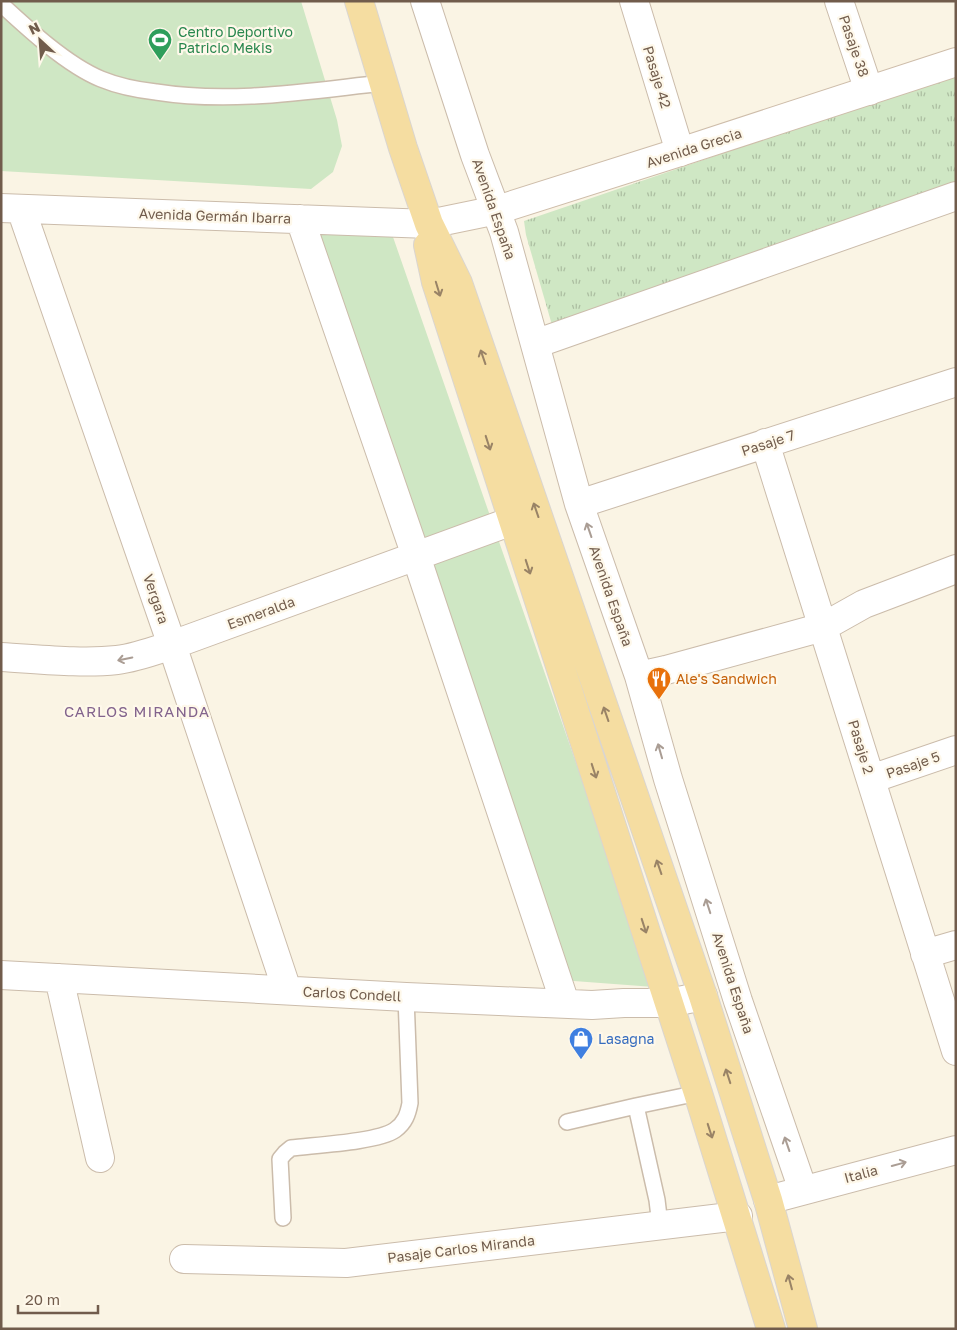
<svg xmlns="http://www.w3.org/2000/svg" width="957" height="1330" font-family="'Golos Text',sans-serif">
<defs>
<pattern id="park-tufts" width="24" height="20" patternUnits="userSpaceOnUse" patternTransform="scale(1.25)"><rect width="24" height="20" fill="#cfe7c4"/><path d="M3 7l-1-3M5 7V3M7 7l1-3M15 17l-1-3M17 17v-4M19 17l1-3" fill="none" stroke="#acbea1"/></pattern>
</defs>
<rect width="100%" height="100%" fill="#faf4e4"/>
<!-- green -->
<path fill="#cfe7c4" d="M1,1H301L337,120L342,146L333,172L311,189L1,171Z
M296,227L393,237L654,987L547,979Z"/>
<!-- park -->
<path fill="url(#park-tufts)" d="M956,74V200L554,332L526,235L524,221Z"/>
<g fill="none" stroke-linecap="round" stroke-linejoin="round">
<defs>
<path id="lane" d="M1,4C28,29 67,65 101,79C118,86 138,90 156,92C232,104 308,91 383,83
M567,1122L636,1106
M283,1218L280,1159L285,1153L291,1148C315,1145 378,1142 395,1130C405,1123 408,1114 410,1103L406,997
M660,1225L657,1200L636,1106L698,1093"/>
<path id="street" d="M425,1L475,155L504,232L579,504L639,676L668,779L738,1001L803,1190
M634,1L680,152
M839,1L869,91
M1,208L429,224
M21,209L172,645L287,990
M300,219L416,556L565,1003
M535,344L956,196
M765,443L956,1051
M579,504L956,382
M1,657C38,659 81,664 117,660C135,658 154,651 172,645L512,521
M639,676L666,670L823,627L864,604L956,569
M871,779L956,750
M925,954L956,945
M1,975L406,997L592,1005L624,1003H669L703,996
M59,978L100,1158
M768,1200L956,1150
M184,1259L346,1263L738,1216"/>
<path id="secondary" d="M429,224L497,210L680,152L956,62"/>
<path id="primary" d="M359,1L403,148L429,224L458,283L703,996L768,1200L803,1329
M428,245L436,282L698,1093L771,1329"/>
</defs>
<!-- lane casing -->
<use href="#lane" stroke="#cbbcab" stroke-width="18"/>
<!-- street casing -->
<use href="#street" stroke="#cbbcab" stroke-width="30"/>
<!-- secondary casing -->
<use href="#secondary" stroke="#cebdaa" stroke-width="30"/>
<!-- primary casing -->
<use href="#primary" stroke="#dad5d0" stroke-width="30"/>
<!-- lane -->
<use href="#lane" stroke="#fff" stroke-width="15"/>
<!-- street -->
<use href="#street" stroke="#fff" stroke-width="28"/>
<!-- secondary -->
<use href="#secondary" stroke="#fff" stroke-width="28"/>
<!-- primary -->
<use href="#primary" stroke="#f5dda1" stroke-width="28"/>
</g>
<!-- one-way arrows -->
<defs><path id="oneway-shaft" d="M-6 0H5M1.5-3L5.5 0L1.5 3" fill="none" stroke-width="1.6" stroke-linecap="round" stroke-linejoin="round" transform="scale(1.25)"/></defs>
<g stroke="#998366">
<use href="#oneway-shaft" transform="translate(438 289) rotate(73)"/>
<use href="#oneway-shaft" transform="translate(483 357) rotate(-109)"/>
<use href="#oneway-shaft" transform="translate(488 443) rotate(72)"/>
<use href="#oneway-shaft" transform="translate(536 510) rotate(-109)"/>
<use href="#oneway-shaft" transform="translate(528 567) rotate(72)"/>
<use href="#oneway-shaft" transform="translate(606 714) rotate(-109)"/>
<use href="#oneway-shaft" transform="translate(594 771) rotate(72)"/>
<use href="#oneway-shaft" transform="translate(659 867) rotate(-109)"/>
<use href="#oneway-shaft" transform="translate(644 926) rotate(72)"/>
<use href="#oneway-shaft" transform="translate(728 1076) rotate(-108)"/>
<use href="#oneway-shaft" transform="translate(710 1131) rotate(72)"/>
<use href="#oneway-shaft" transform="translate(790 1282) rotate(-105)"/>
</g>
<g stroke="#aa9d94">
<use href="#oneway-shaft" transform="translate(589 530) rotate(-109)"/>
<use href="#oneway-shaft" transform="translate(125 659) rotate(168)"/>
<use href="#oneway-shaft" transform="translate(660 751) rotate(-106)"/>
<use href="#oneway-shaft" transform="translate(708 906) rotate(-108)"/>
<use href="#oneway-shaft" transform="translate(787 1144) rotate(-109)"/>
<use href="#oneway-shaft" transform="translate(899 1164) rotate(-15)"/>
</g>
<!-- icons -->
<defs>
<symbol id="stadium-pin" viewBox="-11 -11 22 30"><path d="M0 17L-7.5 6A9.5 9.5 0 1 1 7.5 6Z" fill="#2e9e5b" stroke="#fef8ea"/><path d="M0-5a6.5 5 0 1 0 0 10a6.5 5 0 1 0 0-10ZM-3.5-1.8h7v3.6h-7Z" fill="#fff"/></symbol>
<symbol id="restaurant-pin" viewBox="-11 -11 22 30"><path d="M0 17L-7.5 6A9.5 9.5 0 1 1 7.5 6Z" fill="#e8710a" stroke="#fef8ea"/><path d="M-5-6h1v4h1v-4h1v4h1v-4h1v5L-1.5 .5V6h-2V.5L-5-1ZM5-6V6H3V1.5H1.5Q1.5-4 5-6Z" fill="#fff"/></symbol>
<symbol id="shop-pin" viewBox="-11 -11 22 30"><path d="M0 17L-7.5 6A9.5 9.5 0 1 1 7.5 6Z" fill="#3f7fe0" stroke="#fef8ea"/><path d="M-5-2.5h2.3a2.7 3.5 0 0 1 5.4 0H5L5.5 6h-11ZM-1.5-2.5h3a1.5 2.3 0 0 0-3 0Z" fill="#fff"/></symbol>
</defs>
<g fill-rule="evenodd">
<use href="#stadium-pin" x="146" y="26" width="28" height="38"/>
<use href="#restaurant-pin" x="645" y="665" width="28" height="38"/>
<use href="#shop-pin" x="567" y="1025" width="28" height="38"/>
</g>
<g text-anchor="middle" stroke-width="4.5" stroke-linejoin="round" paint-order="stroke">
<!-- leisure labels -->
<g font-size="14" fill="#27864d" stroke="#fef8ea" text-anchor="start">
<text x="178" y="37">Centro Deportivo<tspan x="178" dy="16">Patricio Mekis</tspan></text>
</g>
<!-- street labels -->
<g font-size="14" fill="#715c4c" stroke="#fef8ea">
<text transform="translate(854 46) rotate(71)" y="5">Pasaje 38</text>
<text transform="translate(657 77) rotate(73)" y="5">Pasaje 42</text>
<text transform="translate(694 148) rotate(-18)" y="5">Avenida Grecia</text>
<text transform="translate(494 209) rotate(71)" y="5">Avenida España</text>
<text transform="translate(215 216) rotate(2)" y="5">Avenida Germán Ibarra</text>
<text transform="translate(768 443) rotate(-18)" y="5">Pasaje 7</text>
<text transform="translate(611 596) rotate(71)" y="5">Avenida España</text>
<text transform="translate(156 599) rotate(71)" y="5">Vergara</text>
<text transform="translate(261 613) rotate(-20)" y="5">Esmeralda</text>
<text transform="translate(861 747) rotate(73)" y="5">Pasaje 2</text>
<text transform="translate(913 765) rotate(-19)" y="5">Pasaje 5</text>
<text transform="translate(733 983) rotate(72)" y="5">Avenida España</text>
<text transform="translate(352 994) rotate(3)" y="5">Carlos Condell</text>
<text transform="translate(861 1174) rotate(-15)" y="5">Italia</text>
<text transform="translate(461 1249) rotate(-7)" y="5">Pasaje Carlos Miranda</text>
</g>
<!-- food labels -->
<g font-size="14" fill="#c56008" stroke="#fef8ea" text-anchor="start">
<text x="676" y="684">Ale's Sandwich</text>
</g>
<!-- shop labels -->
<g font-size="14" fill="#366cbe" stroke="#fef8ea" text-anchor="start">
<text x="598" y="1044">Lasagna</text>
</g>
<!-- neighbourhood labels -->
<g font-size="15" letter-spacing="1" fill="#83648d" stroke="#fef8ea">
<text x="137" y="717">CARLOS MIRANDA</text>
</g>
</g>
<!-- border -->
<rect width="957" height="1330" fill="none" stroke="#715c4c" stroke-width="5"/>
<!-- north arrow -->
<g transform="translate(40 40) rotate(334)" stroke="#fef8ea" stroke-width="4" paint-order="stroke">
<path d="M0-4L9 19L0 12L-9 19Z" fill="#715c4c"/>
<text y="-8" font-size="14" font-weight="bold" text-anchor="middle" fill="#715c4c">N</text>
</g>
<!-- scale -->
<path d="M18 1305v8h80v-8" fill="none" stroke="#715c4c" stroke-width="2.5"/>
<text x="25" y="1305" font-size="15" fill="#715c4c" stroke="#fef8ea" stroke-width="4" paint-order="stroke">20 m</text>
</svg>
